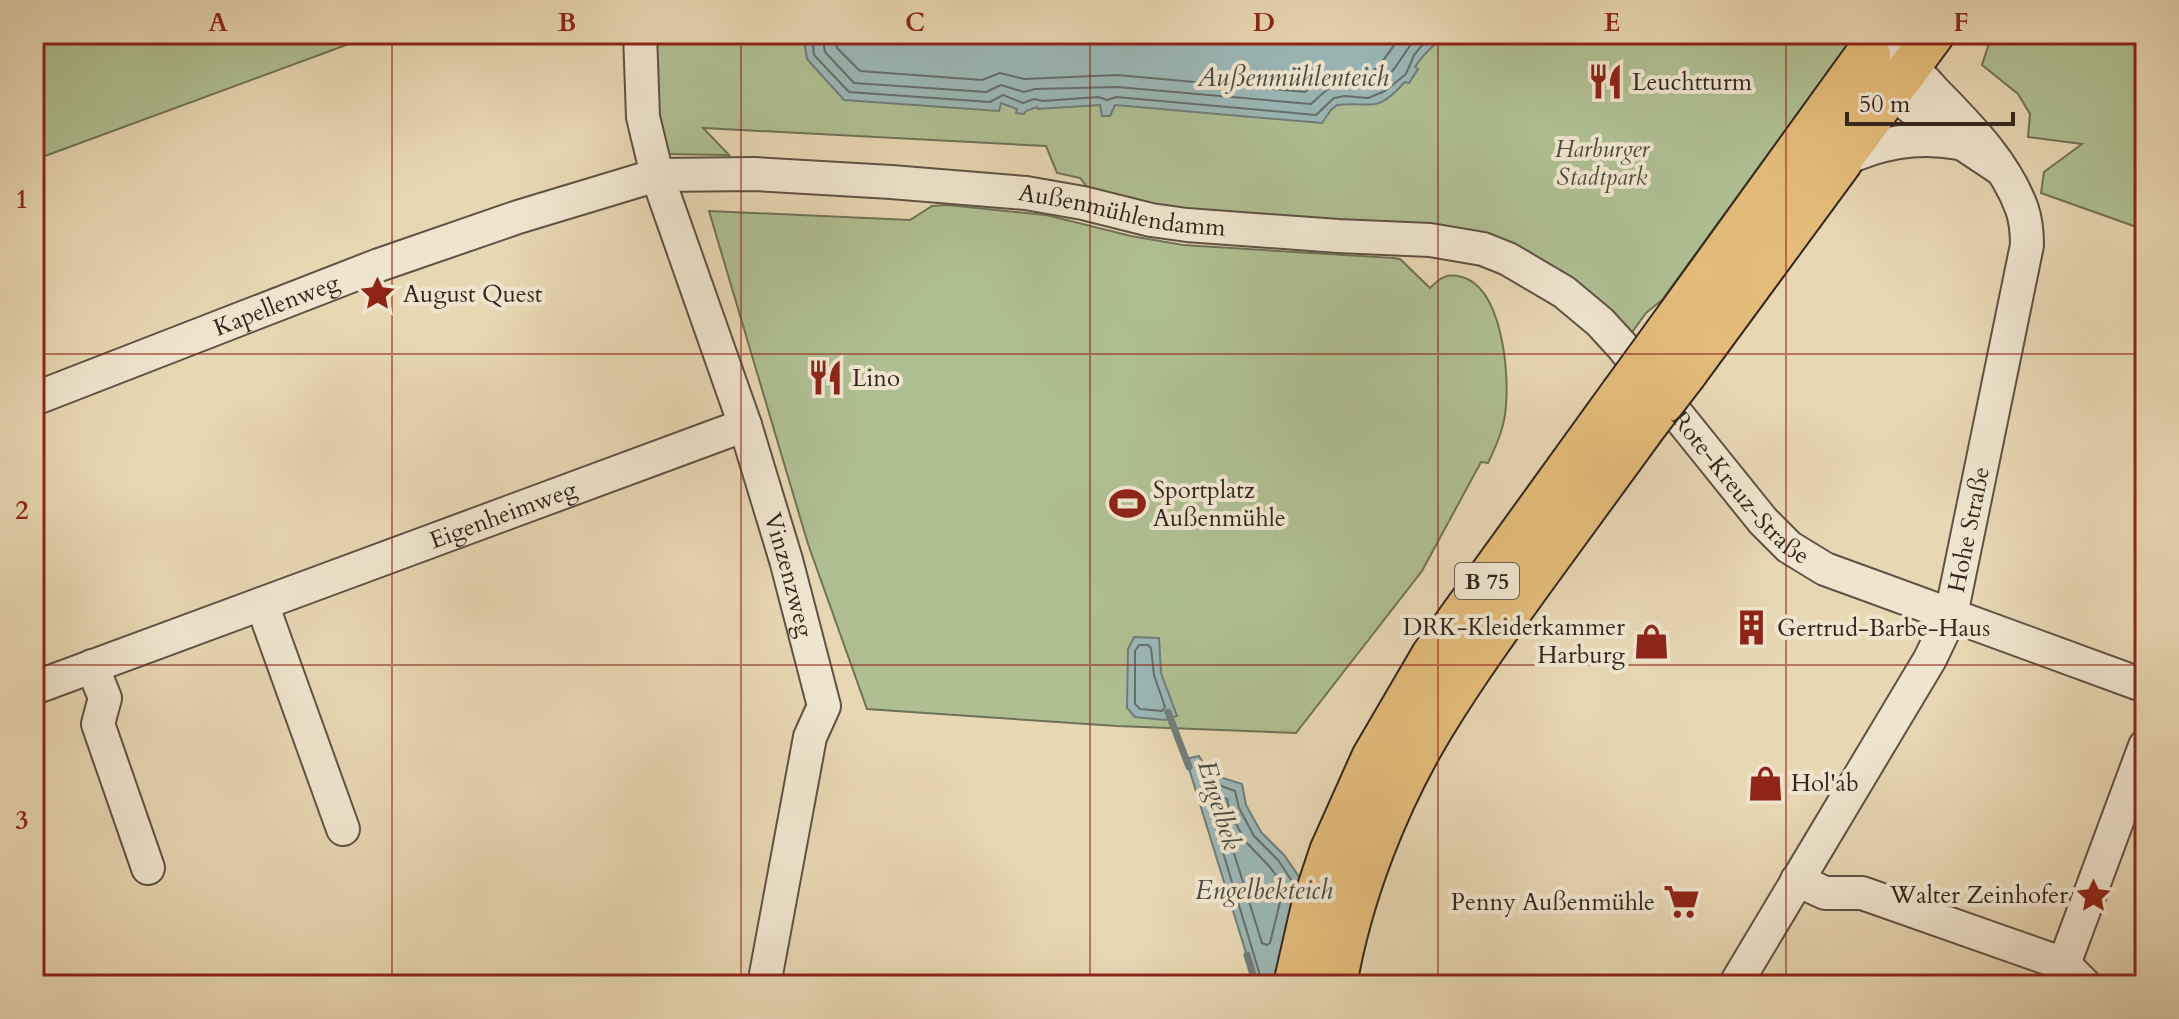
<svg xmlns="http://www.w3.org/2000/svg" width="2179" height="1019" font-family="Cardo,serif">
<rect width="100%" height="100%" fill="#e7d7b3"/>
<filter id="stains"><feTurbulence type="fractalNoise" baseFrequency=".0025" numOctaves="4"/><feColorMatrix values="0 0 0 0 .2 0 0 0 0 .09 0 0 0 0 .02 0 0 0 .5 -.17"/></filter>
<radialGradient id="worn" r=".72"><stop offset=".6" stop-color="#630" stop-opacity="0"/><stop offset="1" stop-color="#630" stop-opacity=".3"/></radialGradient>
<!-- green -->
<path fill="#afbf92" stroke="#707258" stroke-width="2" d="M34,34H376L34,160Z
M648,34H1855L1662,300L1646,313L1622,346L1508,259L1187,225L1092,193L1080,178L1057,173L1046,146L703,128L729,155L666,154L648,69Z
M1992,34H2145V230L2041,193L2044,172L2082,144L2028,137L2030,114L2018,94L1982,65Z
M947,205L1046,215L1131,236L1183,245L1393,258L1400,259L1430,288C1441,277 1447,273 1462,277C1502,288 1509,371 1506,405C1505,426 1497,444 1488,463L1481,462L1422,571L1296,733L1117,726L867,709L808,544L709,211L910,220L932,206Z"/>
<!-- water -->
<path fill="#9ab7b6" stroke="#707d7a" stroke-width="2" d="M803,34H1468C1462,36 1454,35 1450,37C1435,41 1423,55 1415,67L1418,69L1409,83L1405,82C1375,115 1373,101 1337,105L1331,110L1322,123L1115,105L1110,116H1102L1100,105L1038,109L1037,107L1026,111L1024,114L1016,113L1017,109L1001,103L999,111L844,100L807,59Z
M1134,637L1159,638L1161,673L1177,716L1165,720L1135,717L1127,708L1128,649Z
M1199,756L1210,774L1242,784L1246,805L1261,832L1284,855L1304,884L1279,985H1256L1186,759Z"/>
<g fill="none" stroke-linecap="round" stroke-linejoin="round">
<!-- shore -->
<path stroke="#666e6a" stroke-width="2" d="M812,34L814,55L849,92L990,102L1003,95L1023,103L1034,99L1043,101L1098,97L1107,100L1116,97L1316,115L1334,98L1345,96L1368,98L1385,91L1406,74L1414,55L1424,43L1437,34
M822,34L825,52L854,83L986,92L1001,85L1024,92L1035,89L1117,87L1311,104C1317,99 1323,92 1330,88C1345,83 1361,92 1375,86C1396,75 1403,50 1420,34
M834,34L837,48L860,71L982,80L1000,73L1024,79L1117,75L1305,92L1321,80L1329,76L1369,75C1384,64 1390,48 1403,34
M1139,645H1148L1151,648L1154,675L1165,707L1162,711L1140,709L1135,704V651Z
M1221,797L1227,799L1230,812L1245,841L1270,867L1284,886L1270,943L1267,945L1262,943L1218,802Z
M1263,985L1203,786L1204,782L1208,781L1235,791L1239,808L1254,836L1278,860L1294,884L1293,894"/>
<!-- stream -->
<path stroke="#707d7a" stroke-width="7" d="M1168,712L1189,767
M1247,955L1256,985"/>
<defs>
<g id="minor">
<path id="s1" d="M640,34L643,117L657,175L745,425L786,560L824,706L810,737L764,985"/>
<path d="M1840,161C1879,143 1916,135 1959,143"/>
<path id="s2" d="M34,399L379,265L518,217L657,175L755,174L891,182L1026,193L1083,203L1151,220L1187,225L1338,236L1430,240L1483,249L1508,259L1564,292L1600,322L1622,346L1763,521L1789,547L1825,569L1869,585L2145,686"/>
<path d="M262,604L343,829"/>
<path d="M92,666L105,698L98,724L148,868"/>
<path id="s3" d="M34,688L745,425"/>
<path d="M1797,880L1825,893H1862L2064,964L2085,985"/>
<path d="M2064,964L2145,746"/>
<path id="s4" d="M1735,985L1930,659L1951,615L2027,245C2027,232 2026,221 2022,209C2005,162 1968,126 1934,91C1925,81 1915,69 1903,62C1892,55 1881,53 1868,55L1877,77L1891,92L1933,124L2002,170"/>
</g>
<path id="major" d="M1840,161L1934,34"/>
<path id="highway" d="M1663,339L1868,55
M1685,372L1840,161
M1296,985L1314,906L1332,852L1374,758L1433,657L1623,394
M1334,985C1349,896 1386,801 1433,724C1466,670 1503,619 1540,568C1576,519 1612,470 1648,420"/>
</defs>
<!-- minor casing -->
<use href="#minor" stroke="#5f5244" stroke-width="36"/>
<!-- major casing -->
<use href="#major" stroke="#32261f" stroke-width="44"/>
<!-- highway casing -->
<use href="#highway" stroke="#32261f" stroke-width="48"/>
<!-- minor -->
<use href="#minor" stroke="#efe5ce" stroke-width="32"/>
<!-- major -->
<use href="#major" stroke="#e4bc7a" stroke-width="40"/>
<!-- highway -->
<use href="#highway" stroke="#e4bc7a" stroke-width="44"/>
<defs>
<path id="highway-bridge" d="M1623,394L1663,339
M1648,420L1685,372"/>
</defs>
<!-- highway-bridge casing -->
<use href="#highway-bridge" stroke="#32261f" stroke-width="48" stroke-linecap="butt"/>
<!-- highway-bridge -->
<use href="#highway-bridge" stroke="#e4bc7a" stroke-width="44"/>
</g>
<!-- grid -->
<path fill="none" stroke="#8f2418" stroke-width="2" stroke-opacity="0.55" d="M392,34V985M741,34V985M1090,34V985M1438,34V985M1786,34V985M34,354H2145M34,665H2145"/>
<!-- icons -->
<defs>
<symbol id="restaurant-bare" viewBox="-9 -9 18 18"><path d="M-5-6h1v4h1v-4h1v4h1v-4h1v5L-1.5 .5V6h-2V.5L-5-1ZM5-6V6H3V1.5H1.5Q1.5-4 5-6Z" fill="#8f2418" stroke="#efe5ce" stroke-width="2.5" paint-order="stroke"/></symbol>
<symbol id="sight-bare" viewBox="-9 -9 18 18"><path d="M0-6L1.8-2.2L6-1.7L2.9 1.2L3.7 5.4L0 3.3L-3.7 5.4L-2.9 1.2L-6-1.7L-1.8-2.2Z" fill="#8f2418" stroke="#efe5ce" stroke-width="2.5" paint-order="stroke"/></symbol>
<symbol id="stadium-bare" viewBox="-9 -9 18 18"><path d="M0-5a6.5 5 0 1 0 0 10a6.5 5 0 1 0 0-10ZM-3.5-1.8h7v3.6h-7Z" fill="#8f2418" stroke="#efe5ce" stroke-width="2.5" paint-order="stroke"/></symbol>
<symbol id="building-bare" viewBox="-9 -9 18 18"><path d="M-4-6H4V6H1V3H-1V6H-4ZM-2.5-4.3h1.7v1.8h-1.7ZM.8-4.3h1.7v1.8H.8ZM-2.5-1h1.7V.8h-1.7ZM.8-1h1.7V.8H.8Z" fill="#8f2418" stroke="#efe5ce" stroke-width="2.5" paint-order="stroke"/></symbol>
<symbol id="shop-bare" viewBox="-9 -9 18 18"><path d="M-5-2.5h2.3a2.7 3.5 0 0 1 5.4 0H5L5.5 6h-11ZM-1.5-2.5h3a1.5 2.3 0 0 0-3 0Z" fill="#8f2418" stroke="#efe5ce" stroke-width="2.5" paint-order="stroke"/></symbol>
<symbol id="supermarket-bare" viewBox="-9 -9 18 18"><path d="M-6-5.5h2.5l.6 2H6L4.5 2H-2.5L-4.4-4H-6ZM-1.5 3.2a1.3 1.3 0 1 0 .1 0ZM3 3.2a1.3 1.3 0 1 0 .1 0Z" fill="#8f2418" stroke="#efe5ce" stroke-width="2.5" paint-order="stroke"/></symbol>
</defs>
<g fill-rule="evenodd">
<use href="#restaurant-bare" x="1580" y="56" width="51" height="51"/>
<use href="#sight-bare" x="352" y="268" width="51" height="51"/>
<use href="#restaurant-bare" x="800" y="352" width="51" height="51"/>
<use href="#stadium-bare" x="1102" y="478" width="51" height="51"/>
<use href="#building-bare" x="1726" y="602" width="51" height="51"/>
<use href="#shop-bare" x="1626" y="616" width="51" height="51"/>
<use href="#shop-bare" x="1740" y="758" width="51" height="51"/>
<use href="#sight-bare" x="2068" y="870" width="51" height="51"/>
<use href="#supermarket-bare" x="1656" y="876" width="51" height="51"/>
</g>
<g text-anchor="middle" stroke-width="8" stroke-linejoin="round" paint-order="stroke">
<!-- shield labels -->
<rect fill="#efe5ce" stroke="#6b5f54" stroke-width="2" x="1455" y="563" width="64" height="36" rx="6"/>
<g font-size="22" font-weight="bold" fill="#32261f">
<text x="1487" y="589">B 75</text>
</g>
<!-- poi labels -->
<g font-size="24" fill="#32261f" stroke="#efe5ce" text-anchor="start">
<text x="1632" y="90">Leuchtturm</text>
<text x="403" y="302">August Quest</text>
<text x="852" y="386">Lino</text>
<text x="1153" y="498">Sportplatz<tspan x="1153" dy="28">Außenmühle</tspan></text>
<text x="1625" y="635" text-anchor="end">DRK-Kleiderkammer<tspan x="1625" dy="28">Harburg</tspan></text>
<text x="1777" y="636">Gertrud-Barbe-Haus</text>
<text x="1791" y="791">Hol'ab</text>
<text x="2068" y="903" text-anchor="end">Walter Zeinhofer</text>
<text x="1655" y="910" text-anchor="end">Penny Außenmühle</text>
</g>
<!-- park labels -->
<g font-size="24" font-style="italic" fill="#514c3c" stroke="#efe5ce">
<text x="1602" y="157">Harburger<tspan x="1602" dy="28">Stadtpark</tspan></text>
</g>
<!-- street labels -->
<g font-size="24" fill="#32261f" stroke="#efe5ce">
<text dy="8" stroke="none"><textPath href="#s2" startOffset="1130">Außenmühlendamm</textPath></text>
<text dy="8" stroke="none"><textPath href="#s2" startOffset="260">Kapellenweg</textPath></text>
<text dy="8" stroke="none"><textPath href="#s2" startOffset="1850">Rote-Kreuz-Straße</textPath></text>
<text dy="8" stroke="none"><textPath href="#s3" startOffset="500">Eigenheimweg</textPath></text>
<text dy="8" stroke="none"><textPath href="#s4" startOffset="516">Hohe Straße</textPath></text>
<text dy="8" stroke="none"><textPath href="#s1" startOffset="564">Vinzenzweg</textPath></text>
</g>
<!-- water labels -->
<g font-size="26" font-style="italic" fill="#4c4a45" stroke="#efe5ce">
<text x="1293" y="86">Außenmühlenteich</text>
<text transform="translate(1220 805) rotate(73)" y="9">Engelbek</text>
<text x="1264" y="899">Engelbekteich</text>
</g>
</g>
<!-- margin -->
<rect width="2179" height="1019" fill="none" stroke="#e7d7b3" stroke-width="88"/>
<!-- scale -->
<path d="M1847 112v12h166v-12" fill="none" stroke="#32261f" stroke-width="4"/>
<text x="1859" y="112" font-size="24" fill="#32261f" stroke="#efe5ce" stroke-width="6" paint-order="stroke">50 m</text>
<rect x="44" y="44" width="2091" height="931" fill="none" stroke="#8f2418" stroke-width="3"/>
<g font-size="26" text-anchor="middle" font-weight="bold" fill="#8f2418">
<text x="218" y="31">A</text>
<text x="567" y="31">B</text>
<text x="915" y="31">C</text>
<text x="1264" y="31">D</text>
<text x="1612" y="31">E</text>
<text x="1961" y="31">F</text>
<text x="22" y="208">1</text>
<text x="22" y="519">2</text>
<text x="22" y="829">3</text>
</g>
<rect width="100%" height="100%" filter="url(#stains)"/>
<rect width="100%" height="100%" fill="url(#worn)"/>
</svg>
